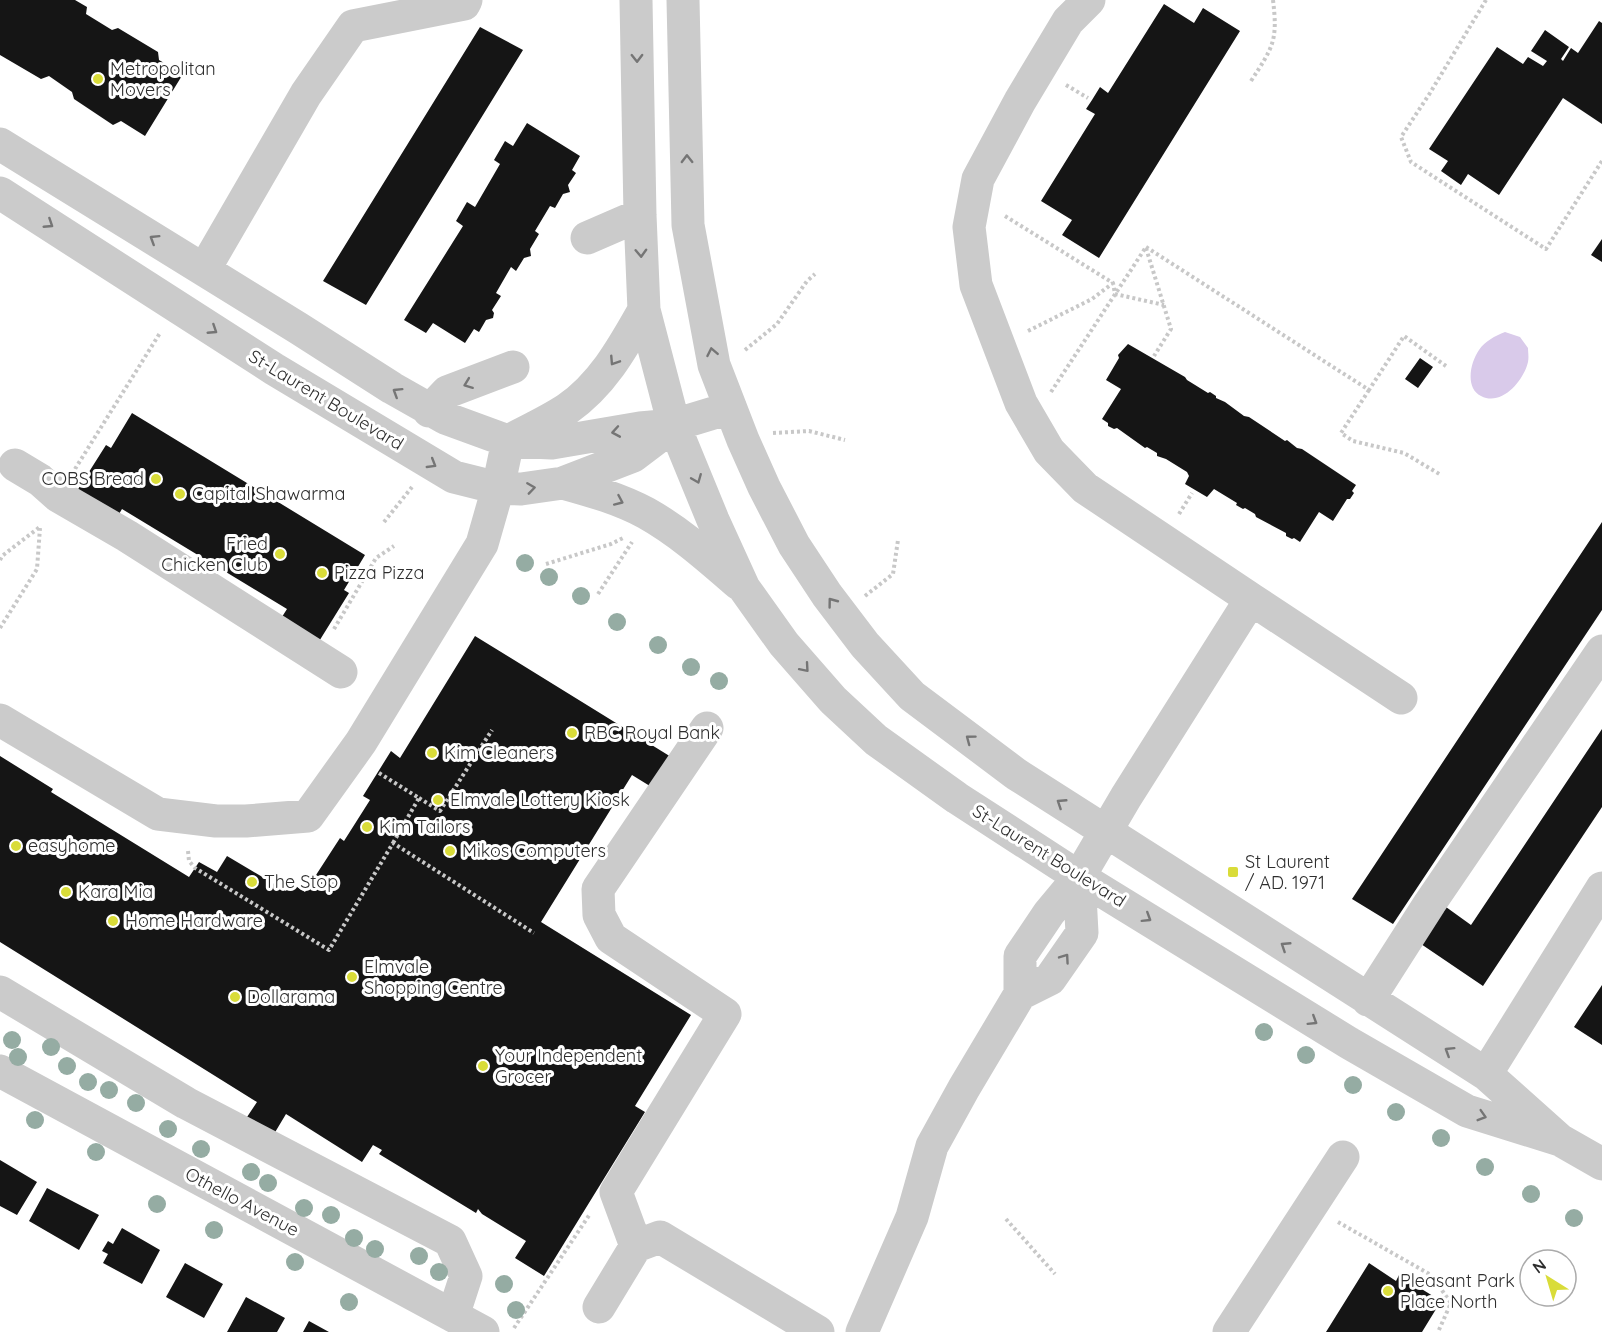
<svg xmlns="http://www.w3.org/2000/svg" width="1602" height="1332" font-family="Quicksand,sans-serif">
<rect width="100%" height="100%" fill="#fff"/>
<!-- water -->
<path fill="#d9caea" d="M1505,332L1520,337L1528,348C1528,352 1529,357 1528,362C1524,380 1502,407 1481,396C1465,388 1470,363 1479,350C1485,341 1495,336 1505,332Z"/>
<!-- building -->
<path fill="#151515" d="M0,0H75L87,7L86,14L112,30L118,28L158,52L159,60L183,74L145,136L121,121L113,125L74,99L72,92L49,76L41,79L0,55Z
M1164,4L1194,23L1203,8L1240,31L1099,258L1062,235L1072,220L1041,201L1095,114L1086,109L1092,100L1100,87L1108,93Z
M1599,21L1602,23V124L1563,98L1499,195L1468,174L1461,185L1441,171L1448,161L1429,149L1497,47L1523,64L1528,57L1543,66L1547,61L1531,51L1545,30L1569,47L1561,59L1563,61L1571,48L1578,53Z
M480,27L523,50L366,305L323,281Z
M527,123L580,156L572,170L576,173L568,185L570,192L563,194L555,208L550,206L535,231L539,234L530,249L531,256L524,258L516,271L511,267L496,293L501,296L492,310L494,313L493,318L486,320L479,332L474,329L465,343L433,323L426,333L404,320L463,226L456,221L467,202L475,207L500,164L494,160L505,141L513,146Z
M1602,239V262L1591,255Z
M1128,344L1185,377L1187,380L1208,393L1210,392L1216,396V398L1225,402L1244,416L1249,417L1285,441L1287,440L1297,448L1302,449L1356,485L1352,491L1354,493L1350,499H1347L1333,521L1319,512L1300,542L1294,538L1292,539L1286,536V533L1256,517L1255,514L1245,508L1243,509L1236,505L1237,503L1214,489L1207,497L1185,484L1189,476L1187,472L1166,459L1157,456V453L1147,447L1145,448L1117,428L1114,429L1108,426V423L1102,419L1121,389L1106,380L1119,358L1118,355Z
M1420,358L1433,367L1418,388L1405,379Z
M132,413L365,555L344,590L349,593L318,643L280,620L287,609L122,509L116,519L75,494L106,445L111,448Z
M1602,522V610L1393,924L1352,899Z
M475,636L676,760L658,791L632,775L541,922L691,1015L635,1106L645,1112L544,1276L515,1258L526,1241L482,1214L478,1209L476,1213L379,1154L382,1150L373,1145L362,1162L286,1114L274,1134L247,1117L257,1102L0,942V756L53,789L51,792L189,877L199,862L217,872L227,856L286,891L291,883L305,892L340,838L344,841L370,800L363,796L391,751L400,758Z
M1602,729V807L1483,986L1421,944L1446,907L1471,925Z
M1602,985V1045L1574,1027Z
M0,1160L37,1182L17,1215L0,1206Z
M47,1188L99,1215L79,1250L29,1221Z
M122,1228L160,1250L142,1284L103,1263L108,1254L102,1251L108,1241L113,1244Z
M185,1263L223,1284L204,1318L166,1297Z
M1369,1263L1396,1281L1399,1275L1441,1301L1422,1332H1326Z
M246,1297L285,1318L277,1332H227Z
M309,1321L329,1332H303Z"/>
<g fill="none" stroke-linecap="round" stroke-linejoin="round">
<!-- path -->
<path stroke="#c8c8c8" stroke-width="4" stroke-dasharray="3 3" stroke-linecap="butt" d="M1486,0L1430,93L1401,137L1411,162L1546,249L1602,161
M1251,81C1273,47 1278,41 1273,0
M1066,85L1088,98
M1005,216L1113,283L1115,294L1164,305
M1146,247L1369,390L1404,336L1446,366
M1146,248L1171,329L1154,356
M1028,331L1092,299L1113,283
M745,350L777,324L807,281L815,274
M1369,390L1341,433L1353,441L1404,453L1441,475
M1051,392L1146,247
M773,433L809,431L845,440
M75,469L160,333
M1179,514L1192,493
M384,522L412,487
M0,560L2,556L41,526
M546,564L611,544L623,538
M598,594L632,542
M865,596L893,574L898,540
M0,628L37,569L40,528
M334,629L376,558L394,546
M379,773L419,798L393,843
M419,798L440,811L492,730
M188,851L189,861L195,868L329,950L393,843L534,933
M1006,1219L1055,1274
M1338,1222L1431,1275L1451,1303L1438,1332
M514,1328L590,1214"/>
<!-- minor -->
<path stroke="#cbcbcb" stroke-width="33" d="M636,0L640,215L644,310L674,425L713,520L744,588L784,644L833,700L876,740L957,798L1079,877L1349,1043L1467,1111L1560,1140
M683,0L688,225L714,365L743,440L764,487L794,545L827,595L865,645L912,696L1016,774L1486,1074L1560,1140L1602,1164
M0,144L298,328L392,388L445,418L508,441L552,443L640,428L674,425L730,408
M0,193L274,369L454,477L498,488L521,489L563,483L633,456L674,425
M587,238L640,215
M204,270L306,94L353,26L464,4L466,0
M429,411L447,392L513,367
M510,440C529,430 549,421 567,409C603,384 623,347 644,310
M15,465L40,480L58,496L127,536L341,672
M563,483C592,491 620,499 646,513C680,532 710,559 739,584
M1251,599L1401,698
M0,720L158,814L216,821H246L308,816L361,742L482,544L498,488L508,441
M0,992L186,1103L450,1241L466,1276L453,1316
M1020,994L1050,979L1082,933L1079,877
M1368,1000L1430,903L1602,651
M0,1071L483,1332
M1486,1074L1602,888
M636,1246L660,1237L818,1332
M599,1307L636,1246L616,1192L725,1014L611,938L599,915L598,889L707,728
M862,1332L912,1217L932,1146L964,1088L1020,994V956L1049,913L1079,877L1126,797L1251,599L1085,488L1049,451L1021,403L976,285L969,227L978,179L1020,101L1068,21L1089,0
M1229,1332L1343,1157"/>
</g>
<!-- trees -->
<g fill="#95aca3">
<circle cx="525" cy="563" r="9"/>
<circle cx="549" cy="577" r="9"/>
<circle cx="581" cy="596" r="9"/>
<circle cx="617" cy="622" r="9"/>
<circle cx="658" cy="645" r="9"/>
<circle cx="691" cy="667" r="9"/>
<circle cx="719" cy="681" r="9"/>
<circle cx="1264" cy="1032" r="9"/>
<circle cx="12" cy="1040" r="9"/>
<circle cx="51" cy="1047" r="9"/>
<circle cx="1306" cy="1055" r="9"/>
<circle cx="18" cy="1057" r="9"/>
<circle cx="67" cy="1066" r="9"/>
<circle cx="88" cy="1082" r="9"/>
<circle cx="1353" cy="1085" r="9"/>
<circle cx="109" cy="1090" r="9"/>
<circle cx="136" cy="1103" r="9"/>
<circle cx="1396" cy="1112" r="9"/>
<circle cx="35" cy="1120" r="9"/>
<circle cx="168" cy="1129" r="9"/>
<circle cx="1441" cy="1138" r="9"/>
<circle cx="201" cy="1149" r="9"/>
<circle cx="96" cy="1152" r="9"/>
<circle cx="1485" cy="1167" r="9"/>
<circle cx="251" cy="1172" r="9"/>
<circle cx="268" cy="1183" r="9"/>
<circle cx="1531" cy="1194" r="9"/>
<circle cx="157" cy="1204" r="9"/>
<circle cx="304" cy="1208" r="9"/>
<circle cx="331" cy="1215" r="9"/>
<circle cx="1574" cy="1218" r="9"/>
<circle cx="214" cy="1230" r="9"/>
<circle cx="354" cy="1238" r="9"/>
<circle cx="375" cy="1249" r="9"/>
<circle cx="419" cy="1256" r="9"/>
<circle cx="295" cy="1262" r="9"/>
<circle cx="439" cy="1272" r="9"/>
<circle cx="504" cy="1284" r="9"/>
<circle cx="349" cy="1302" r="9"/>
<circle cx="516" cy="1310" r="9"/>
</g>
<!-- one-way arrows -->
<defs><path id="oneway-chevron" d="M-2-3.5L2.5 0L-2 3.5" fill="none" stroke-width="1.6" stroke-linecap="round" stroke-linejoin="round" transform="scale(1.5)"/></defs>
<g stroke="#757575">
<use href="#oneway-chevron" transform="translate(637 58) rotate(89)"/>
<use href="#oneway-chevron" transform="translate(687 159) rotate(-91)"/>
<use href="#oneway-chevron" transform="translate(49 224) rotate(33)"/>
<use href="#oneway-chevron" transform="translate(154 239) rotate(-148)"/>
<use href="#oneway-chevron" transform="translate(641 253) rotate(88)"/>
<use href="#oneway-chevron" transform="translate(213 330) rotate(33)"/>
<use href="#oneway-chevron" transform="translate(712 352) rotate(-101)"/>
<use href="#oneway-chevron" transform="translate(614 361) rotate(123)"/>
<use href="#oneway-chevron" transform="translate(468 384) rotate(159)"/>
<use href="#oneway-chevron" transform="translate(397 392) rotate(-148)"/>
<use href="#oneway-chevron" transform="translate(616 432) rotate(170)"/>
<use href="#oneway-chevron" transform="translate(432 464) rotate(31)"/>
<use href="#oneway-chevron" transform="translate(697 479) rotate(68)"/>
<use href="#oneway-chevron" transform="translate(531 488) rotate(-8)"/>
<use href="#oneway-chevron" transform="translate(619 501) rotate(24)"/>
<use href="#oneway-chevron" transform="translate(832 602) rotate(-127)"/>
<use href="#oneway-chevron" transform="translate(805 668) rotate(49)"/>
<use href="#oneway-chevron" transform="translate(970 739) rotate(-143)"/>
<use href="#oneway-chevron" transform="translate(1061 803) rotate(-147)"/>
<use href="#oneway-chevron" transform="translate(1147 918) rotate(32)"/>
<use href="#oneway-chevron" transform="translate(1285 946) rotate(-147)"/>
<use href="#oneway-chevron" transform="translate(1065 958) rotate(-55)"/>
<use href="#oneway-chevron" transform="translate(1313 1021) rotate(32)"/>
<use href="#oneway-chevron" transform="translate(1449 1051) rotate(-148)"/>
<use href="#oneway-chevron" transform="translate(1482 1116) rotate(17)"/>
</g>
<!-- markers -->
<g fill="#d9dc39" stroke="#fff" stroke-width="2">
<circle cx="98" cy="79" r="6"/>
<circle cx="156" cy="479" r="6"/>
<circle cx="180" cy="494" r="6"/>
<circle cx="280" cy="554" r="6"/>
<circle cx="322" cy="573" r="6"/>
<circle cx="572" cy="733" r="6"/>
<circle cx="432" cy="753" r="6"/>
<circle cx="438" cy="800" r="6"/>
<circle cx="367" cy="827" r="6"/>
<circle cx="16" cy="846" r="6"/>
<circle cx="450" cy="851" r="6"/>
<rect x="1227" y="866" width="12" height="12" rx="3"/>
<circle cx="252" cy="882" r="6"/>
<circle cx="66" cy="892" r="6"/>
<circle cx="113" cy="921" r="6"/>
<circle cx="352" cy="977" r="6"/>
<circle cx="235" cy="997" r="6"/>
<circle cx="483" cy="1066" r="6"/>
<circle cx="1388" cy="1291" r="6"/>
</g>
<g text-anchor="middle" stroke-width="6" stroke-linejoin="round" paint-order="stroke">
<!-- poi labels -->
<g font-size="18" fill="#2e2e2e" stroke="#fff" text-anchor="start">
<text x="110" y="75">Metropolitan<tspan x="110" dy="21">Movers</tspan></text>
<text x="144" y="485" text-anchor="end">COBS Bread</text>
<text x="192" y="500">Capital Shawarma</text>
<text x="268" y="550" text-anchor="end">Fried<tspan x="268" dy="21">Chicken Club</tspan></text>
<text x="334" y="579">Pizza Pizza</text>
<text x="584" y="739">RBC Royal Bank</text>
<text x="444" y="759">Kim Cleaners</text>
<text x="450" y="806">Elmvale Lottery Kiosk</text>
<text x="379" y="833">Kim Tailors</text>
<text x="28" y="852">easyhome</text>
<text x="462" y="857">Mikos Computers</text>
<text x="1245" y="868">St Laurent<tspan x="1245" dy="21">/ AD. 1971</tspan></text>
<text x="264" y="888">The Stop</text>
<text x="78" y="898">Kara Mia</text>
<text x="125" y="927">Home Hardware</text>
<text x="364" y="973">Elmvale<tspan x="364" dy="21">Shopping Centre</tspan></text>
<text x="247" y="1003">Dollarama</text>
<text x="495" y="1062">Your Independent<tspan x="495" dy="21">Grocer</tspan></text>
<text x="1400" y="1287">Pleasant Park<tspan x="1400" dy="21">Place North</tspan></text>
</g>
<!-- street labels -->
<g font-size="18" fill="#2e2e2e" stroke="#fff">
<text transform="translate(326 400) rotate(31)" y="6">St-Laurent Boulevard</text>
<text transform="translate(1049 856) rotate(32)" y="6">St-Laurent Boulevard</text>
<text transform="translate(242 1202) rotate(28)" y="6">Othello Avenue</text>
</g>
</g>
<!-- north arrow -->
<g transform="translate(1548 1278) rotate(323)"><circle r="28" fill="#ffffff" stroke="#ababab" stroke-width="1.5"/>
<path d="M0-4.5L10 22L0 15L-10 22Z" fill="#d9dc39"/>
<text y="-9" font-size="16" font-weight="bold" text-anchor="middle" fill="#2e2e2e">N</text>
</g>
</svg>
